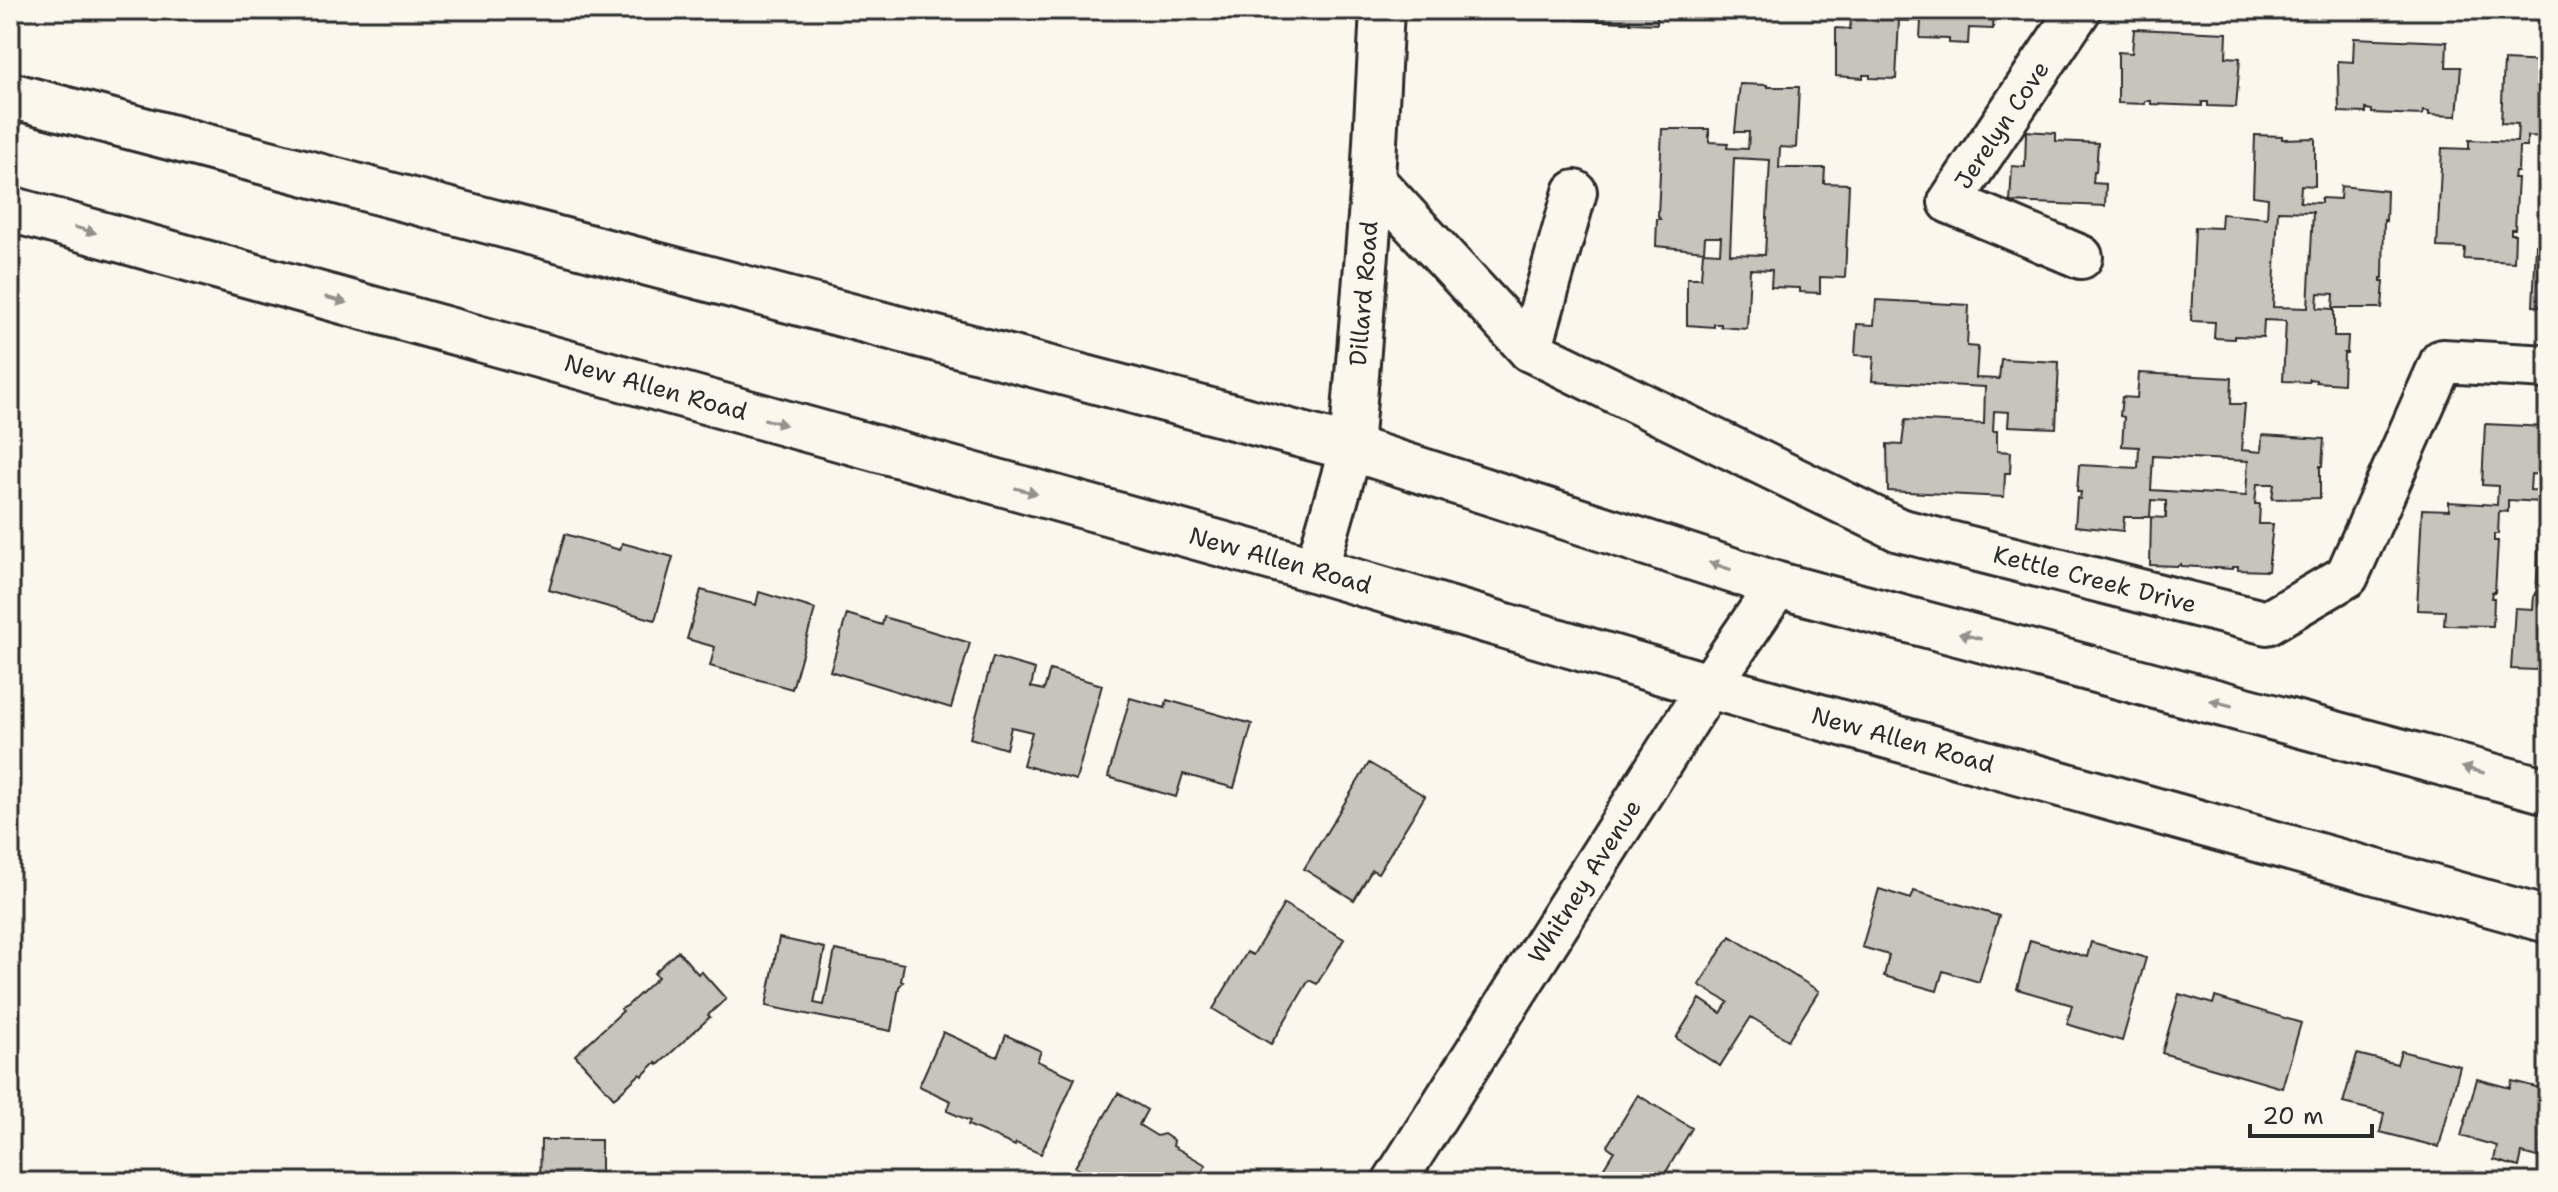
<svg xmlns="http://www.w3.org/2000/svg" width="2558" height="1192" font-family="'Shantell Sans',sans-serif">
<rect width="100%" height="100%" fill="#fbf7ec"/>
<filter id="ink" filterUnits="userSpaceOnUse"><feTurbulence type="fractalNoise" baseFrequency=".0125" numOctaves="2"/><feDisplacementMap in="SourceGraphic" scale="16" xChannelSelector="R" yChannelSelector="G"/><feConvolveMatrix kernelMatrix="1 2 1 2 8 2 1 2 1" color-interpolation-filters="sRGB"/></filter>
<g filter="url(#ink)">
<!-- building -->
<path fill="#c7c4bc" stroke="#2b2b2b" stroke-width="2" fill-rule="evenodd" d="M1540,10H1657V24L1630,23V20L1627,22L1576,20V17H1570L1569,19L1540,18Z
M1994,10L1993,29L1969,28L1968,44L1949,43V39L1920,38L1921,21L1899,20L1896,79L1870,78V75H1863V78L1836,76V28L1850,29L1852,10Z
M2134,29L2227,33L2226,57L2240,58L2236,107L2208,106V102H2202V106L2151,104V101H2145V104L2118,103V52L2132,53Z
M2354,38L2447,42L2446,67H2461L2457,116L2429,115V112L2423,111L2422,115L2372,113V110L2366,109V113L2339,112L2338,61L2353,62Z
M2504,60L2548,62V137L2527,136V147H2519L2518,172H2515L2514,178H2518L2515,229H2511V234H2515L2514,262L2464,259L2465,248L2437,247L2442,148L2469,149V140L2517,142L2518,124L2501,123Z
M1740,84L1767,85V87H1799L1796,148L1780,147L1779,168H1825L1824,183L1849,184L1845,278L1820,277V293L1800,292V288L1771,287L1772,270L1750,269L1747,329L1721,327V324H1714V327L1687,325V278H1701L1703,252L1720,253L1721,237H1705L1704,251L1656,246L1657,219H1660L1658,216L1662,129H1709V142L1728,143L1727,148L1748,149L1749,132H1735ZM1734,158L1770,160L1765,255L1730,254Z
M2026,131L2056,133V141L2098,143L2096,172H2094L2093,183L2106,184L2105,206L2010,202L2012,166L2025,167Z
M2255,135L2282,136V139L2315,138V186L2301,185L2300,202L2321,203V198L2340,199L2341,186L2387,191L2386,221L2384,220L2383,278H2381V281H2384L2382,308H2333L2334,294L2318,293L2317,308L2334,309V336H2348L2347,353H2344L2343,384L2316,382V380L2309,379V382L2283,381L2286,321L2264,320L2263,337L2234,336V339L2214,338L2215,322L2191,321L2195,227L2221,228L2222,214L2267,218L2268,198L2253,196ZM2278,211L2313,212L2308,308L2273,307Z
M2536,245L2548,246V307L2533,306Z
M1876,300L1969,305L1967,346L1978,347L1976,378L1999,379L2001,359L2059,362L2056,428L2008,426L2009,412L1994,411L1993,431H1997V451L2011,452L2010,473H2005L2004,497L1888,491L1887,444L1902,445L1905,420L1984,424L1985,387L1872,381L1874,356L1855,355L1857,324L1874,325Z
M2139,373L2232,378L2231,404H2245L2241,450L2261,452L2262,435L2324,439L2322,466H2320V498L2272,499L2274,484H2257L2255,504H2260L2259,524H2273L2268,571L2238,570V567H2232V569L2181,566V564L2178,566L2150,565L2151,517L2166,518V501L2151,500L2150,517H2124L2123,531L2075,526L2077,498L2080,499L2081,492H2077L2079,465L2138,468L2139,447L2122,446L2124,417L2120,416L2122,397L2137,398ZM2153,456L2248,461L2246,496L2151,490Z
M2485,424L2546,427V475L2531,474L2530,490L2548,491V671H2544L2545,667H2537V670L2511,669L2515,608L2533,609L2534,595H2536L2541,502L2508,500V512L2499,511L2498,534H2494V541H2498L2495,592H2492L2491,598H2494L2493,626L2444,625L2445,611L2417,610L2422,509L2449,510V502L2497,505L2498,486L2482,485Z
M565,534L620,550L622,543L673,557L655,620L549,590Z
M701,590L756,605L759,592L815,609L792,689L710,666L715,647L687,639Z
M847,614L882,625L884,617L970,643L951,708L830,671Z
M993,657L1035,669L1031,687L1044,690L1050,670L1102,685L1076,780L1023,765L1032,732L1011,727L1006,749L970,738Z
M1130,698L1165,708L1167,700L1252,724L1234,788L1183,774L1176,797L1108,777Z
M1369,763L1425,796L1378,873L1372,870L1354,900L1304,869Z
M1879,889L1911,899L1914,891L1999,916L1979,982L1943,971L1937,991L1884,976L1889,955L1862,947Z
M1284,904L1344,939L1317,984L1309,980L1271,1044L1213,1009L1247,952L1253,955Z
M1730,936L1819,991L1788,1040L1751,1017L1720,1066L1676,1038L1700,999L1721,1013L1728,1002L1699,985Z
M779,938L825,948L814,1003L824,1005L835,950L904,964L901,981L903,982L899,987L891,1031L766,1006Z
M2030,940L2087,957L2091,942L2146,958L2122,1041L2067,1024L2072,1005L2017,989Z
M678,951L698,974L701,971L726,999L708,1015L710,1017L658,1065L656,1062L642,1076L640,1074L614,1098L575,1055L623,1011L621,1009L627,1006L658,977L654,973Z
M2179,994L2213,1004L2215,997L2301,1023L2282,1088L2162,1053Z
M943,1032L997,1057L1006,1035L1041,1051L1037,1061L1075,1078L1041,1154L1016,1143L1015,1146L968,1125L970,1121L947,1111L951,1101L919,1086Z
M2401,1051L2460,1066L2439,1147L2380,1132L2384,1113L2343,1103L2357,1054L2397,1064Z
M2477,1079L2510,1088L2512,1081L2548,1090V1160L2522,1153L2519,1167L2494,1160L2497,1146L2461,1136Z
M1118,1093L1147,1110L1139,1125L1157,1136L1164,1134L1174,1141L1173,1146L1206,1165L1196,1182H1100L1075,1167Z
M1638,1095L1692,1128L1660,1182H1595L1614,1151L1607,1146Z
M541,1140H601V1181L606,1182H540Z"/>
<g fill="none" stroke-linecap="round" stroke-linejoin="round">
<defs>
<g id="minor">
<path d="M2079,10L1950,202L2081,257"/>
<path id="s1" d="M1373,180L1530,350L1899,530L2267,623L2347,576L2442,361L2548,367"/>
<path d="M1530,350L1575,192"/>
<path id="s2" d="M1316,570L1351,448L1373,180L1382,10"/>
<path id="s3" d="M1394,1182L1709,686L1778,585"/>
</g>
<g id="major">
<path d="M10,95L1351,448L1778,585L2548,791"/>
<path id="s4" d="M10,209L1316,570L1709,686L2548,920"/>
</g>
</defs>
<!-- minor casing -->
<use href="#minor" stroke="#2b2b2b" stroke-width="48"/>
<!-- major casing -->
<use href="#major" stroke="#2b2b2b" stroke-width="50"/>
<!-- minor -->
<use href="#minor" stroke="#fbf7ec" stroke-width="42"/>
<!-- major -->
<use href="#major" stroke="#fbf7ec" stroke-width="44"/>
</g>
<!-- one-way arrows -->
<defs><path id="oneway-solid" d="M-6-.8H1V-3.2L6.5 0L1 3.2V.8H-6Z" transform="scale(2)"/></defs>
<g fill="#93918c">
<use href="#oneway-solid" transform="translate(85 230) rotate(16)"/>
<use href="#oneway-solid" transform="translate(336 300) rotate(16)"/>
<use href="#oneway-solid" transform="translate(775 422) rotate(15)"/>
<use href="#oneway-solid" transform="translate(1026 491) rotate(15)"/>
<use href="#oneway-solid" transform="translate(1720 566) rotate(-162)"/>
<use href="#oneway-solid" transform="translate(1970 636) rotate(-165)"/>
<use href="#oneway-solid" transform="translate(2221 703) rotate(-165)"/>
<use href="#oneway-solid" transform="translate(2473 770) rotate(-165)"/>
</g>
</g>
<g text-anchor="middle" stroke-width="6" stroke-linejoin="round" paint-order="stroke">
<!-- street labels -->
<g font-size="24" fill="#2b2b2b" stroke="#fbf7ec">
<text transform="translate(2002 125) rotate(-56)" y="8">Jerelyn Cove</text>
<text dy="8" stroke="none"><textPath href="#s2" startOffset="282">Dillard Road</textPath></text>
<text dy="8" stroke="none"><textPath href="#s4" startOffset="670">New Allen Road</textPath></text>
<text dy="8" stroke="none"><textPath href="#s4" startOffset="1318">New Allen Road</textPath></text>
<text dy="8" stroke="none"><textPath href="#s1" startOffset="844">Kettle Creek Drive</textPath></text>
<text dy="8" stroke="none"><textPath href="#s4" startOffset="1966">New Allen Road</textPath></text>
<text dy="8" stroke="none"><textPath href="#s3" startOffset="356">Whitney Avenue</textPath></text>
</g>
</g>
<!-- margin -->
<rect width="2558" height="1192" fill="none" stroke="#fbf7ec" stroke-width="40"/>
<rect x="20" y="20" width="2518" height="1152" fill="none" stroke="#2b2b2b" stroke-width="3" filter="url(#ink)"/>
<!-- scale -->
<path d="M2250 1124v12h122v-12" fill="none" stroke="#2b2b2b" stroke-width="4"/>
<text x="2262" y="1124" font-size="24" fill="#2b2b2b" stroke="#fbf7ec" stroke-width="6" paint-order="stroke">20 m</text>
</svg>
